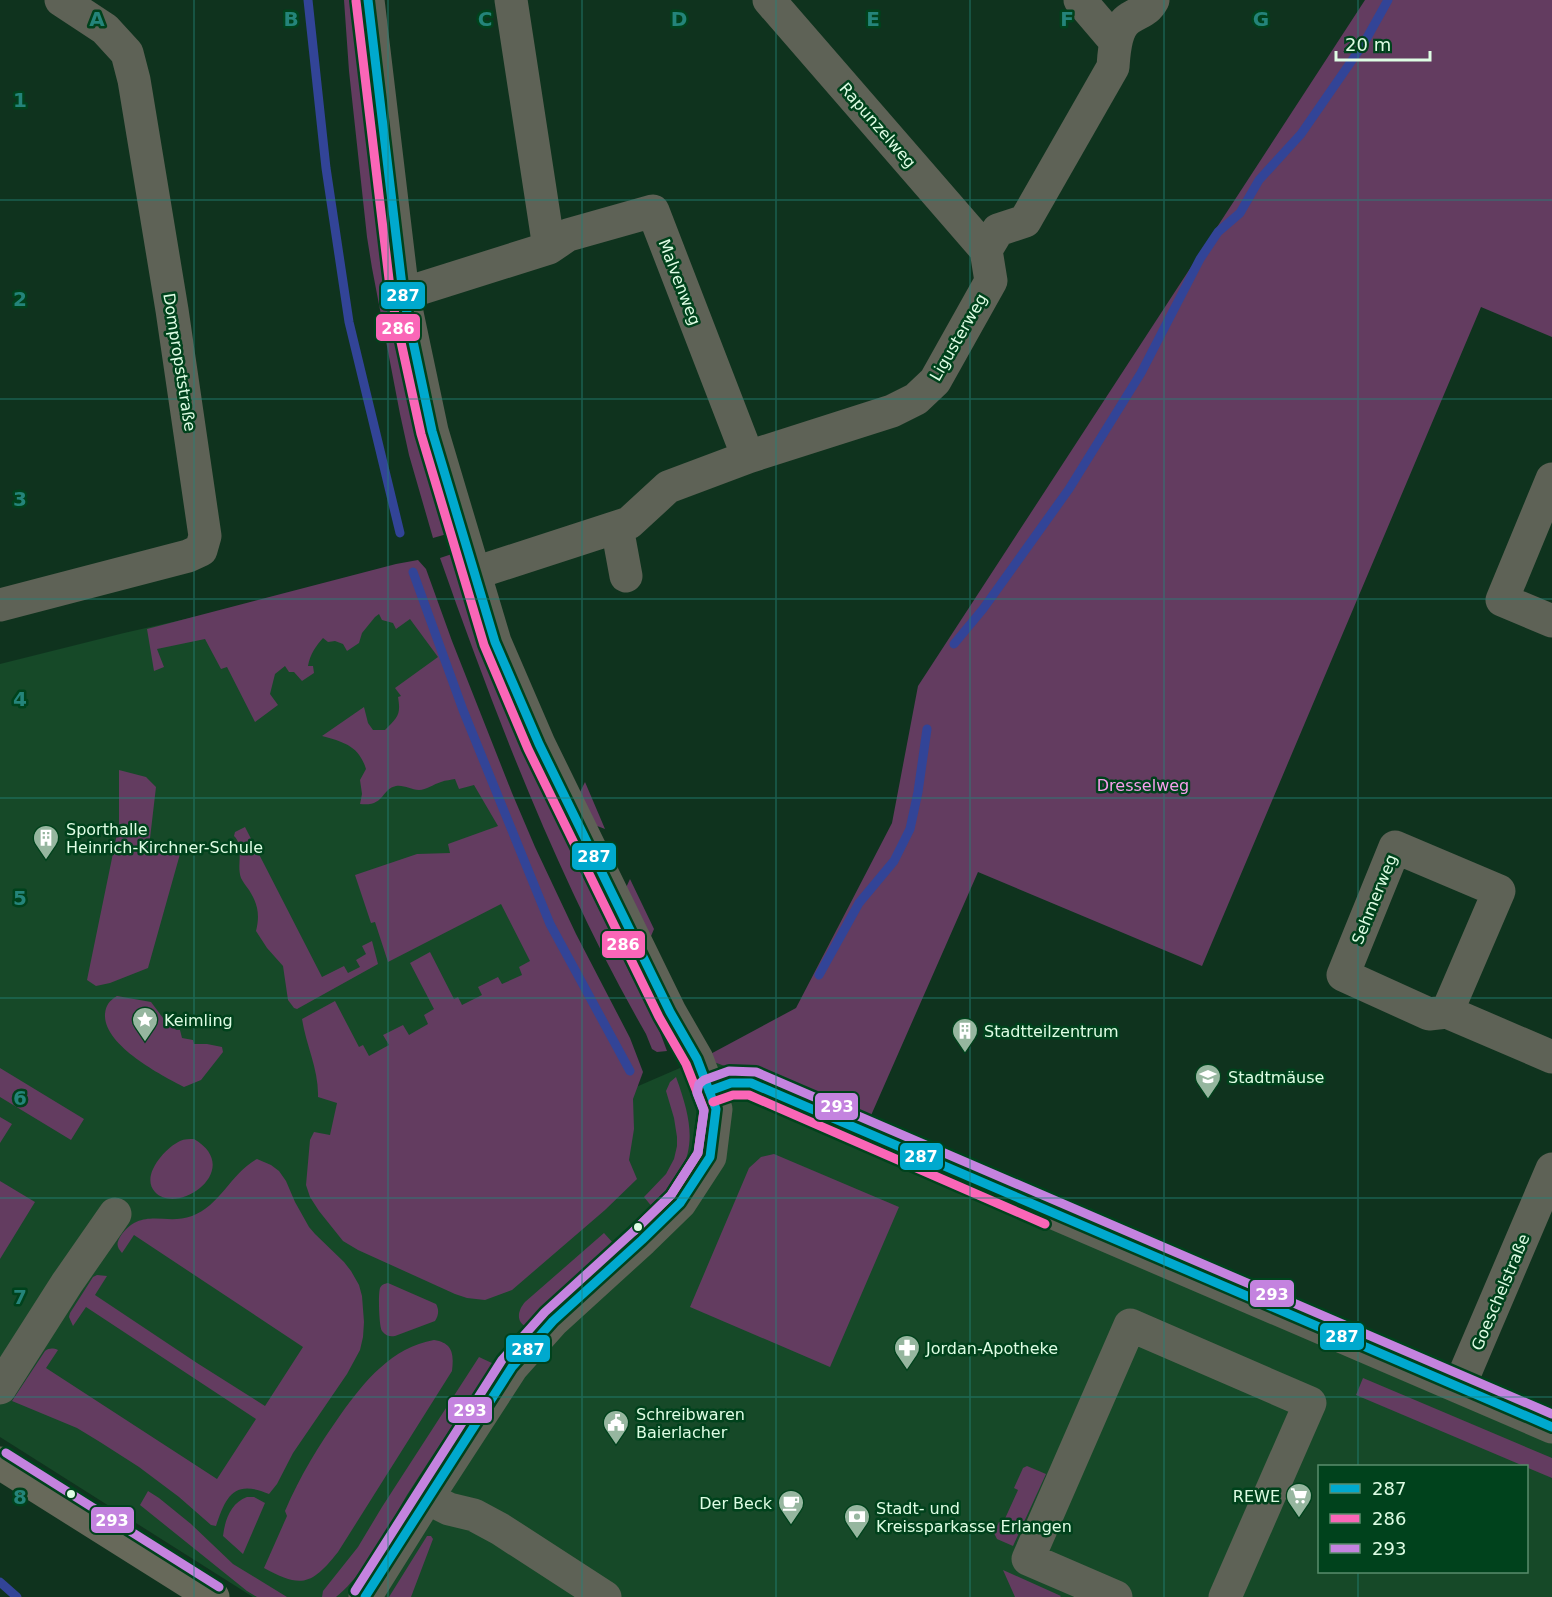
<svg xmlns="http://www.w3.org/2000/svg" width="1552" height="1597" font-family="'DejaVu Sans',sans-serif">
<rect width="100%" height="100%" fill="#0f331e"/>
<!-- built -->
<path fill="#164928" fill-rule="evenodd" d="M422,565L538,878L636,1087L703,1058L869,1120L1552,1426V1597H253L0,1437V664L124,633ZM1320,1466H1526V1572H1320Z"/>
<!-- green -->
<path fill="#633c60" d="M344,0H355L447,534L433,538L409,455L400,414L372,268L367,237L349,71Z
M1365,0H1552V337L1481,307L1202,966L978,872L869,1120L703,1058L796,1008L892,823L918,686Z
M452,554L524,744L568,845L631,975L655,1019L667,1051L657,1052L652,1049L646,1034C560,884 497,720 440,558Z
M418,560L426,569L452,641L512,793L535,847L576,934L630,1038L643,1072L633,1099L634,1129L629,1160L637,1179L605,1210L512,1290L485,1300L467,1298L455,1294L358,1250L343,1241L319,1211L310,1197L306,1185L310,1140L314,1132L330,1135L337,1103L318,1097C319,1070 306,1045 302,1019L335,1001L359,1047L363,1045L369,1056L389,1045L383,1035L403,1025L409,1035L428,1024L424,1015L434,1009L410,963L430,952L454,999L458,997L462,1005L482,995L478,987L498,977L502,984L522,975L519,967L530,961L501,904L388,962L375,922L371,923L355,875L417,854L450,853L448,844L498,826L474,785L459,789L455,779C451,780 446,780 441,782C434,784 426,790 419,790C411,790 405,785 396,786C381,789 385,807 360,804L362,794L360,780L366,769C359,746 344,742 322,736L364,707L368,723L373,730H385C398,717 401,715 398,697L401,696L395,688L438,657L410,619L396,629L393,623L382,620L379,614L375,617L362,633L359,643L347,651L343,644L335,641L328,642L323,638C316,646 310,654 308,666H313L314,673L302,681L294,672H289L285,666L275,674L270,694L278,705L255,722L227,667L221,669L205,639L157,649L164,667L154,671L147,629L396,564Z
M119,770L146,777L156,787L149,847L180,854L148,968L110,983L96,986L87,980L119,824Z
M585,782L605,829L592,824L579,794Z
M245,827L322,977L344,966L348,973L360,967L356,960L366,954L362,946L372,941L378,964L297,1009L294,1008L288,1000L283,966L267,948L256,931C260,915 258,904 249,890C246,886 243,882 241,878C236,864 245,847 234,836L235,832Z
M630,879L654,929L649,941L624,892Z
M117,996L151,1002L163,1018H166L167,1022L173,1026L176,1030H180L182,1038L193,1040L194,1044H207L222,1047L223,1052L201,1080L184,1087C161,1075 103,1045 105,1014C106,1005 109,1001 117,996Z
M0,1068L84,1119L71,1140L0,1097Z
M676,1077C697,1134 697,1163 653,1208L644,1197L666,1174L674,1159L677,1146V1137L674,1118L666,1091L670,1082Z
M0,1117L12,1124L0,1143Z
M194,1139C245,1169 178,1217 155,1192C140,1176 165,1148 180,1141C184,1139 190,1139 194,1139Z
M774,1154L899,1207L830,1367L690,1307L749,1168L761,1157Z
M257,1159L271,1165L279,1171L286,1181L295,1202L309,1227L315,1234L344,1262L351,1271L359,1285L362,1296L364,1322L363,1337L360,1350L347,1374L293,1453L277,1484L269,1494C234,1479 226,1496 216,1526L211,1525L179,1497L139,1467L100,1442L77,1428L12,1401L45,1351C49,1348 53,1348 58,1350L46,1368L217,1479L256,1419L86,1307L73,1326L69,1317L70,1313L93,1277L97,1275L107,1276L95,1295L197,1363L265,1406L303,1347L134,1235L122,1253C117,1247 116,1244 120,1237C141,1206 165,1226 192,1216C220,1206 231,1173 257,1159Z
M0,1181L35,1202L0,1259Z
M604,1233L613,1243L567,1284L525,1326C515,1320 519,1309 525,1302Z
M388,1283L436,1304C439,1309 439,1315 435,1321L395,1336C390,1337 386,1336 382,1331C379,1327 378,1294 380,1288C382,1284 384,1284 388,1283Z
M434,1340C453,1343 454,1354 452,1371L338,1552C311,1586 301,1588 264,1568L287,1516L285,1511C300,1476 319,1445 341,1414C364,1382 392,1347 434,1340Z
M479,1357L494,1364C465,1407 435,1451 407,1495C388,1527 365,1574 336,1597H322L323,1591L358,1547L382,1507Z
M1363,1378L1552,1458V1478L1356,1395Z
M1027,1466L1046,1474L1013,1546L997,1539L994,1533L999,1522L1003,1523L1018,1490L1014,1488L1023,1468Z
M148,1491L159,1498L191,1524L233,1564L287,1597H257L247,1591L140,1505Z
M247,1497H254L265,1503L243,1554L223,1536C225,1519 231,1503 247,1497Z
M427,1536H431L433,1539L411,1597H389Z
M1003,1570L1061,1596L1060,1597H1015Z"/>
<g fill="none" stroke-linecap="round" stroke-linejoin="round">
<!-- stream -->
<path stroke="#324497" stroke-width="9" d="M308,0L326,168L349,322L400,533
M413,572L463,710L550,924L630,1071
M954,644L983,609L1069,489L1141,373L1200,259L1218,232L1240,213L1259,180L1301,134L1364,43L1388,0
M819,975L859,903L894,861L910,829L918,792L927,729
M0,1582L17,1597"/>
<!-- minor -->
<path stroke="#5e6256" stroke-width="33" d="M511,0L549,248
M769,0L986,250
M1080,0L1115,41
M403,294L549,248L568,235L653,211L748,457
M1552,479L1502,600L1552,621
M617,527L626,576
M475,573L629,523L668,487L748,457L892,411L916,399L935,381L991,281L986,250L998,230L1025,221L1113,67C1114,52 1115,27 1130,18C1141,11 1147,11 1153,0
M0,605L188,556L201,550L205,536L172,310L134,80L127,53L105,29L61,0
M1447,1012L1499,891L1395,847L1343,975L1429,1014L1447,1012L1552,1057
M709,1091L731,1083H751L1552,1427
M1459,1387L1552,1169
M0,1388L67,1283L115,1214
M427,1498L449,1509L474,1515L500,1529L605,1597
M365,1597L427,1498L512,1367L553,1321L642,1240L680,1203L710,1157L716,1109L697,1059L670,1012L539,744L495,642L432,431L403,294L368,0
M1116,1597L1028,1559L1130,1325L1310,1403L1225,1597"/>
<!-- major -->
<path stroke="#67695a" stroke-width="33" d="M0,1463L213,1597"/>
<defs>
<path id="bus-1" d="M709,1091L731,1083H751L1552,1427
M365,1597L512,1367L553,1321L642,1240L680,1203L710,1157L716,1109L697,1059L670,1012L539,744L495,642L432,431L403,294L368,0"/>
<path id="bus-2" d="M356,1L391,296L421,434L484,645L528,749L659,1017L686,1064L704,1110L698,1153L671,1195L634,1231
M713,1102L733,1095H749L1045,1224"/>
<path id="bus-3" d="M6,1453L219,1587
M355,1591L502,1360L545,1312L634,1231L671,1195L698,1153L704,1111L697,1093L699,1084L704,1080L729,1071L756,1072L1552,1414"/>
</defs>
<!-- bus-1 casing -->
<use href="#bus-1" stroke="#00421c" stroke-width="14"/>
<!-- bus-2 casing -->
<use href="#bus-2" stroke="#00421c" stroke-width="14"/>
<!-- bus-3 casing -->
<use href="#bus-3" stroke="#00421c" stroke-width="14"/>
<!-- bus-1 -->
<use href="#bus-1" stroke="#00a9ce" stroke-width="9"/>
<!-- bus-2 -->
<use href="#bus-2" stroke="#fa66b7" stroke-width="9"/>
<!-- bus-3 -->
<use href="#bus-3" stroke="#c483df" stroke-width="9"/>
</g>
<!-- grid -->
<path fill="none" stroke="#24847a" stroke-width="1.5" stroke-opacity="0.55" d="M194,0V1597M388,0V1597M582,0V1597M776,0V1597M970,0V1597M1164,0V1597M1358,0V1466M0,200H1552M0,399H1552M0,599H1552M0,798H1552M0,998H1552M0,1198H1552M0,1397H1552M1358,1572V1597"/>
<!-- icons -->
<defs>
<symbol id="building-pin" viewBox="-11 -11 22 30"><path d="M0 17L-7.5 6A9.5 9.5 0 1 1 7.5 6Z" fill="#96b69f" stroke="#00421c"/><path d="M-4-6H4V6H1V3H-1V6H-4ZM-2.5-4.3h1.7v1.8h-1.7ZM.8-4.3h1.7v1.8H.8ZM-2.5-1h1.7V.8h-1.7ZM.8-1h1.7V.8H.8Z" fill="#fff"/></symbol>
<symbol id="sight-pin" viewBox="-11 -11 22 30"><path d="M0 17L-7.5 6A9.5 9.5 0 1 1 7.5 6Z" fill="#96b69f" stroke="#00421c"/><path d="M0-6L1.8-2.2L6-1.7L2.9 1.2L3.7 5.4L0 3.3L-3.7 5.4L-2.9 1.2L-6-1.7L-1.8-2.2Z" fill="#fff"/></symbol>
<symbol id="school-pin" viewBox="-11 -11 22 30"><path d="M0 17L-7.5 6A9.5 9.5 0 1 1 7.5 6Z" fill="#96b69f" stroke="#00421c"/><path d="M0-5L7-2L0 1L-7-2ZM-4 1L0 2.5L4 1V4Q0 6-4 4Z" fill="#fff"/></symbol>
<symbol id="pharmacy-pin" viewBox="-11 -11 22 30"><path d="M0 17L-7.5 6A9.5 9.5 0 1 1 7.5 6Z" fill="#96b69f" stroke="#00421c"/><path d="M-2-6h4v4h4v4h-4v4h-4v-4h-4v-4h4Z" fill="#fff"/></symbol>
<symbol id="civic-pin" viewBox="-11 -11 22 30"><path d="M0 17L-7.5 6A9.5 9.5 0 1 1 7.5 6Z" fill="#96b69f" stroke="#00421c"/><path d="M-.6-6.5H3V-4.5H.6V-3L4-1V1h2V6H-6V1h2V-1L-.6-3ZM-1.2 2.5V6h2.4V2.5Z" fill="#fff"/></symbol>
<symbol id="supermarket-pin" viewBox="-11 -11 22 30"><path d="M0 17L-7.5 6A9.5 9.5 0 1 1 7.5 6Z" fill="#96b69f" stroke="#00421c"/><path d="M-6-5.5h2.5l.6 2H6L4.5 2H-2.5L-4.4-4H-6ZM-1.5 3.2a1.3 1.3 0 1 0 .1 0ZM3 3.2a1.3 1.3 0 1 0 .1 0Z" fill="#fff"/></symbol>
<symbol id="cafe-pin" viewBox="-11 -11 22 30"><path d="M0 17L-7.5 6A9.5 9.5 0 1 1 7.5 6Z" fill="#96b69f" stroke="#00421c"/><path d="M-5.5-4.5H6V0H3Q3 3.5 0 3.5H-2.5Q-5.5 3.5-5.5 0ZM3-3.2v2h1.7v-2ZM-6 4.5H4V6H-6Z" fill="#fff"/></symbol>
<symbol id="bank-pin" viewBox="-11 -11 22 30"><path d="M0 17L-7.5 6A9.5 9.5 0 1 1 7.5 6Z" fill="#96b69f" stroke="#00421c"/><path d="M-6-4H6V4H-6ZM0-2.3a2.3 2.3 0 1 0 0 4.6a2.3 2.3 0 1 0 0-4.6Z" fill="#fff"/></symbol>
</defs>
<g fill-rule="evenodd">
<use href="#building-pin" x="31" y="823" width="30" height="40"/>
<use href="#sight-pin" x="130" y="1005" width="30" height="40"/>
<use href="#building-pin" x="950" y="1016" width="30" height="40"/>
<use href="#school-pin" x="1193" y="1062" width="30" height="40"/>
<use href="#pharmacy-pin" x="892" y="1333" width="30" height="40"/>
<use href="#civic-pin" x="601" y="1408" width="30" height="40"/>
<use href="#supermarket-pin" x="1284" y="1481" width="30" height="40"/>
<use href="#cafe-pin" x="776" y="1488" width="30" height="40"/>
<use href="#bank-pin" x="842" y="1502" width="30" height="40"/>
</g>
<!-- markers -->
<g fill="#defde4" stroke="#00421c" stroke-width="2">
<circle cx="638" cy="1227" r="5"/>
<circle cx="71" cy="1494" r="5"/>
</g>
<g text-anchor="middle" stroke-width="5" stroke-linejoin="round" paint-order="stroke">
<!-- street labels -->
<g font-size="16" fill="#defde4" stroke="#00421c">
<text transform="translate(878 125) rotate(49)" y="6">Rapunzelweg</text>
<text transform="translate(680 282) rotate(69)" y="6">Malvenweg</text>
<text transform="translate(958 337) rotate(-60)" y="6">Ligusterweg</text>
<text transform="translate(180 362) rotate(81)" y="6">Dompropststraße</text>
<text transform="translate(1374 899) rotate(-68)" y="6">Sehmerweg</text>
<text transform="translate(1500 1292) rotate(-67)" y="6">Goeschelstraße</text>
</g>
<!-- park labels -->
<g font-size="16" fill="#f89fed" stroke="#00421c">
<text x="1143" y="791">Dresselweg</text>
</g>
<!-- poi labels -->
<g font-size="16" fill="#defde4" stroke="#00421c" text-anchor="start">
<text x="66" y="835">Sporthalle<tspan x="66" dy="18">Heinrich-Kirchner-Schule</tspan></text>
<text x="164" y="1026">Keimling</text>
<text x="984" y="1037">Stadtteilzentrum</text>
<text x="1228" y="1083">Stadtmäuse</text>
<text x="926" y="1354">Jordan-Apotheke</text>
<text x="636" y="1420">Schreibwaren<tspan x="636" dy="18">Baierlacher</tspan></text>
<text x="1280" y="1502" text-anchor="end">REWE</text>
<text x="772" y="1509" text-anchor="end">Der Beck</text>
<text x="876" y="1514">Stadt- und<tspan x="876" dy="18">Kreissparkasse Erlangen</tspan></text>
</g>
</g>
<g font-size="20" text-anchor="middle" font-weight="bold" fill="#24847a" stroke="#00421c" stroke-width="5" stroke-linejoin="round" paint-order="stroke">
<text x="97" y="26">A</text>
<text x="291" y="26">B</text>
<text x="485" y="26">C</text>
<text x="679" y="26">D</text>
<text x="873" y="26">E</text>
<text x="1067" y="26">F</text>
<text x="1261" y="26">G</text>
<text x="20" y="107">1</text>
<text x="20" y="306">2</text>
<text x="20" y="506">3</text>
<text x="20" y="706">4</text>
<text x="20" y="905">5</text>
<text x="20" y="1105">6</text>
<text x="20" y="1304">7</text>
<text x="20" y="1504">8</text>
</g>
<g stroke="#00421c" stroke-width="2">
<rect x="380" y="281" width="46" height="29" rx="6" fill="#00a9ce"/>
<rect x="375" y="313" width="46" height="29" rx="6" fill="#fa66b7"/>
<rect x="571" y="842" width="46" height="29" rx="6" fill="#00a9ce"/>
<rect x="601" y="930" width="45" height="29" rx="6" fill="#fa66b7"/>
<rect x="814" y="1092" width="45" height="29" rx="6" fill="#c483df"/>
<rect x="899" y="1142" width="45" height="29" rx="6" fill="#00a9ce"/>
<rect x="1249" y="1279" width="46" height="29" rx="6" fill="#c483df"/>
<rect x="1319" y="1322" width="46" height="29" rx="6" fill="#00a9ce"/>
<rect x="505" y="1334" width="46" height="29" rx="6" fill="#00a9ce"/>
<rect x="447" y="1396" width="46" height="28" rx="6" fill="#c483df"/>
<rect x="90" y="1506" width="45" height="28" rx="6" fill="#c483df"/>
</g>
<g font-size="16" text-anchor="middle" font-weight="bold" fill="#fff">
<text x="403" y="301">287</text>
<text x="398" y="334">286</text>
<text x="594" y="862">287</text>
<text x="623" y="950">286</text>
<text x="837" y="1112">293</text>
<text x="921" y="1162">287</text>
<text x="1272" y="1300">293</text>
<text x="1342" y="1342">287</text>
<text x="528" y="1355">287</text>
<text x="470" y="1416">293</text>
<text x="112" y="1526">293</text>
</g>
<!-- legend -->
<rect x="1318" y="1465" width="210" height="108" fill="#00421c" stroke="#598d6c" stroke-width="1.5"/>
<rect x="1330" y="1484" width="30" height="9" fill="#00a9ce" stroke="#598d6c" stroke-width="1.5"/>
<text x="1372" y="1495" font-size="18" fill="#defde4">287</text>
<rect x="1330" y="1514" width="30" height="9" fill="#fa66b7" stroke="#598d6c" stroke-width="1.5"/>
<text x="1372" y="1525" font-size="18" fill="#defde4">286</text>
<rect x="1330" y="1544" width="30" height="9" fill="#c483df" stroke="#598d6c" stroke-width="1.5"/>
<text x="1372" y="1555" font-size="18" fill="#defde4">293</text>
<!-- scale -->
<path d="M1336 51v9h94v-9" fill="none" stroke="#defde4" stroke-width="3"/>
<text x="1345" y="51" font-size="18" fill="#defde4" stroke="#00421c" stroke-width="4.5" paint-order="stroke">20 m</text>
</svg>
